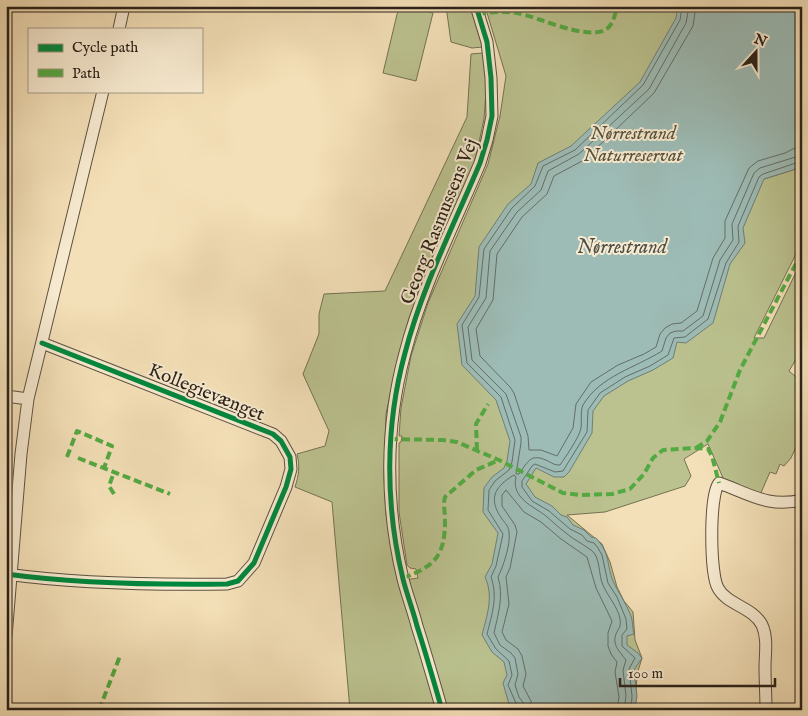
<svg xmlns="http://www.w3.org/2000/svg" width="808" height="716" font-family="'IM FELL English',serif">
<rect width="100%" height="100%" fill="#f4e0b8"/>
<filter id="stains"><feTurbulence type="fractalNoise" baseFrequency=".004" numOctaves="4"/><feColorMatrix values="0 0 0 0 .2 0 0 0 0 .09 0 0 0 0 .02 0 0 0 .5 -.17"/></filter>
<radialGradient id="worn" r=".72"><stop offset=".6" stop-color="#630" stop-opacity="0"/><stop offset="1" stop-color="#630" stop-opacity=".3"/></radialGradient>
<!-- green -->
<path fill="#bbc28f" stroke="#727254" d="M399,6L433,13L416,81L383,73Z
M446,6H471L483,47L472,48L451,42Z
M485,6H802L764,179L793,170L802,165V242L754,338H764L802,260V349L789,371L802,382L801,447H796L791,458L784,466L780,464L776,474L770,472L760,495L724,480L708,444L684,459L691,476L685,486L605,512L567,515L602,544L610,562L617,587L624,601L633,612L635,640L642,658L638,671L633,710H350L332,502L295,487C299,475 300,466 297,454L325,446L329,431L303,374L319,334V314L324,294L385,291L467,117L471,54L483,53L487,78L484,119L475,161L431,263L399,354L386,414L384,477L386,514L398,581L418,578L416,569L410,568L407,565L399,512V443L401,442L402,436H399L401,408L411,356L428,303L488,164L500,116L506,76Z"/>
<!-- water -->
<path fill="#9dbcb6" stroke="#6f7e77" d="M678,6H802V165L793,170L764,179L743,228L745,243L730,264L713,323L686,343L677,342L673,358L653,370L628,381L604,396L593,411L592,433L569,472L564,477H554L536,468L526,484L535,497L552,506L561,515L567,517L573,525L584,530L591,537L596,538C611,555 606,563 613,581C618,592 626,603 631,616C633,621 632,628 634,634L627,636V645L638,653L642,658L634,670L637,696L635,710H516L509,704L503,683L507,675L504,662L492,652L482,635C487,615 494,597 485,577L492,564L498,533L483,512L484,488L492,477L504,468L507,461L510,441L496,400L462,365L457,324L475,296L479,247L508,204L531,184L538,163L571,146L640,82L676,18Z"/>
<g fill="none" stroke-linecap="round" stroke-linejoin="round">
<!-- shore -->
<path stroke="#646e68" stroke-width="1" d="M689,6L686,23L649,89L579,154L548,171L541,190L517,212L490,251L486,298L468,327L472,360L506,394L521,437V443L516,474H519C529,460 531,453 548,461C553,464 555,465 560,465C566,456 579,438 581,428C582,420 580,412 583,405C600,376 635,368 662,351L666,338L670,333L676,331H683L703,316L720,260L733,240L732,224L754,173L760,168L802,155
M696,6L693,26L654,93L584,160L554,176L547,194L522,217L497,254L493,300L476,329L480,356L510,387L514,393L528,436L529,450H541L557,456L573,428L576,404L591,382L618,365L644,354L656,347L660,334L665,328L672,324L681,323L697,311L713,258L725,238V221L749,168L758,161L785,153L795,148L802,147
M519,710L508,685L512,675L509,661L496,649L487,634C492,614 498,597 491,577L496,566L503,534L488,510L489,490L495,481L509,470L512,462L515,440L501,397L467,363L462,325L479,297L484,249L512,208L535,186L543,166L575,150L643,85L680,20L682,6
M525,710L524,704L519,697L515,685L518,674L515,658L511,653L500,645L494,633C498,614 504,597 498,577C503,567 511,544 509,532C509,527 505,523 502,519C488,499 494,487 514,475L516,477C511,498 533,506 546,516C553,522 559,528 566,533C574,540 583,544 591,550C601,557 598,575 603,585C608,597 618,607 620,619C621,624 620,627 618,630C610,643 619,651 626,660L623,670L626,696L624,710
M532,710L531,701L523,686L526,674L522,656L518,649L506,640L502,632L509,604L506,577L510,568L517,532L515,525L502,506V495L506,490L524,512L541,522L561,539L587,557L596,588L612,621L608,633V646L611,654L617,662L615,672L619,697L617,710
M631,710L632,696L629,669L635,658L622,646V635L627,629L626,619L617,597L608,583L602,555L598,548L594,543L587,541L582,535L570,529L549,511L532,501L522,487V481L532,466L535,464L555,472L563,471L587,432L588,410L600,393L625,377L650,366L668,355L674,338L685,337L708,319L726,263L739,242L738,226L759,177L763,174L802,161"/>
<defs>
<path id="minor" d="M119,29L124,6
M6,396L28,399
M6,574C79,584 154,585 227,584L238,581L254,563L286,487L291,469L290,457L281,441L273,434L42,343
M6,637L21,454L28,399L103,91
M442,710C434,682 426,654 417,626C413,610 407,595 403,579C385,505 385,426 405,353C422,287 454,225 480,163L487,140L492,116L491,78L487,42L476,6
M766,710C766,696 765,681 765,667C765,654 768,638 762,625C753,607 727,605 718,588C710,574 709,496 719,483C750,494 768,508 802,500"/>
</defs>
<!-- minor casing -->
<use href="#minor" stroke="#5c5141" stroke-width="13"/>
<!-- minor -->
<use href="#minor" stroke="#f8ebd1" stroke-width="11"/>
<!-- quiet -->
<path stroke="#53aa42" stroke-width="4" stroke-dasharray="8 4" stroke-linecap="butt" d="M478,14C491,12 504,11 517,13C539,17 584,40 605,30C613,26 615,15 617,6
M390,439L443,440L457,442L499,460L563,493L581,495L612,494L630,489L644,474L653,458L663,450L696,448L708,449L712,456L719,483
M696,448L707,441L720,422L740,370L802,252
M477,450L476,424L488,404
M67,457L77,431L112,446L104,468
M78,458L170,494
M114,494L109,486L114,472
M403,578C435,566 445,556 445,520C445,512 443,504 445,497L476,470L499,460
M99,710L120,656"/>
<defs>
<path id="cycleway" d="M6,574C79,584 154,585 227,584L238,581L254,563L286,487L291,469L290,457L281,441L273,434L42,343
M442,710C434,682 426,654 417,626C413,610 407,595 403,579C385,505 385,426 405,353C422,287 454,225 480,163L487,140L492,116L491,78L487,42L476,6"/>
</defs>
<!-- cycleway casing -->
<use href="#cycleway" stroke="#f8ebd1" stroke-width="8"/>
<!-- cycleway -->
<use href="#cycleway" stroke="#00873e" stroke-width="5"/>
</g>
<g text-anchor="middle" stroke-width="4" stroke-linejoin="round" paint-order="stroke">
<!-- park labels -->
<g font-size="19" font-style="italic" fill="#56513c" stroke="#f8ebd1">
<text x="633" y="139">Nørrestrand<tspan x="633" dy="22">Naturreservat</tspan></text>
</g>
<!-- street labels -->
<g font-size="19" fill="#2a2119" stroke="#f8ebd1">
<text transform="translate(438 221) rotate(-68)" y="7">Georg Rasmussens Vej</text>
<text transform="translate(207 391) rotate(22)" y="7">Kollegievænget</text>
</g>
<!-- water labels -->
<g font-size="20" font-style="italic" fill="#4c5048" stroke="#f8ebd1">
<text x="622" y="253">Nørrestrand</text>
</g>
</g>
<!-- margin -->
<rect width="808" height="716" fill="none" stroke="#f4e0b8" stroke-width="25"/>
<rect x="8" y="8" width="793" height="701" fill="none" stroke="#2a2119" stroke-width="2.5"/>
<rect x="12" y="12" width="783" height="691" fill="none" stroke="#2a2119"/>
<!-- legend -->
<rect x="28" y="28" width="175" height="65" fill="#f8ebd1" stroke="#a69a87"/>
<rect x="38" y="44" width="25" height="8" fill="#00873e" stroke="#a69a87"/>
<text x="72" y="52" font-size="15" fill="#2a2119">Cycle path</text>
<rect x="38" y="69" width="25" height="8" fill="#53aa42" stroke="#a69a87"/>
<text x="72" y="78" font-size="15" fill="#2a2119">Path</text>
<!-- north arrow -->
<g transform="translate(756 52) rotate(21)" stroke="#f8ebd1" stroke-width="4" paint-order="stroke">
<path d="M0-4L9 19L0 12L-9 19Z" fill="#2a2119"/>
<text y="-8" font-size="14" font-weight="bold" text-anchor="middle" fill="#2a2119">N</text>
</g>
<!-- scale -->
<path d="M620 678v8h155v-8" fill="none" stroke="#2a2119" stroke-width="2.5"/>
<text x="628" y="678" font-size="15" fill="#2a2119" stroke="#f8ebd1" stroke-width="4" paint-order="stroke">100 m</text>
<rect width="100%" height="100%" filter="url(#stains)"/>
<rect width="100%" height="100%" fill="url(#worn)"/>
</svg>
